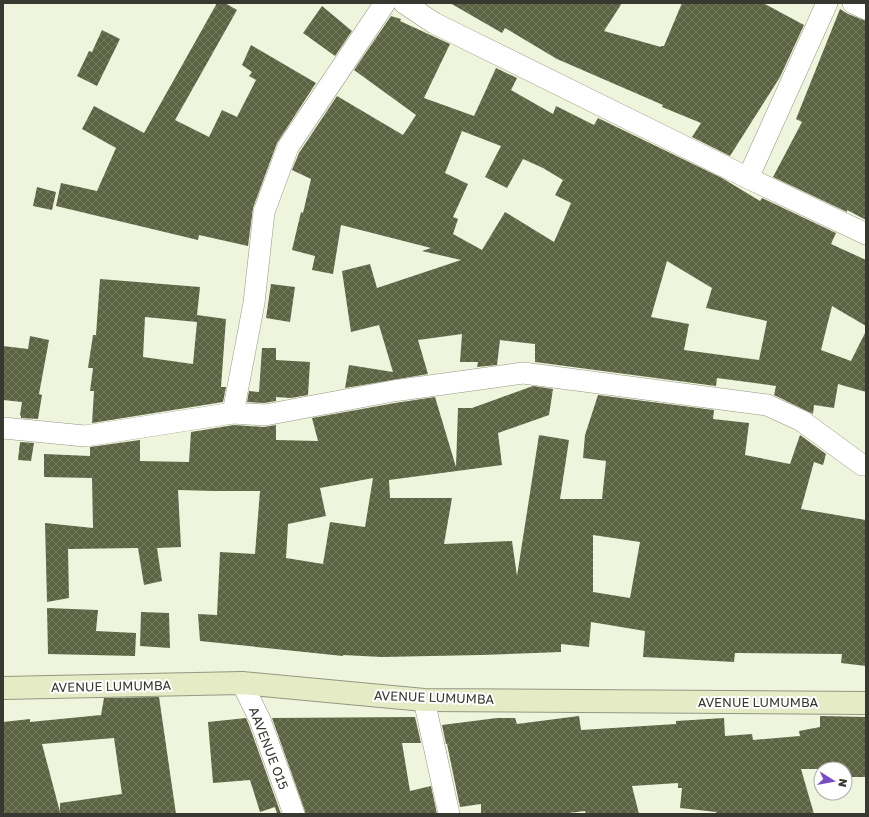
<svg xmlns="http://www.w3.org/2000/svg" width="869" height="817" font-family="'Golos Text',sans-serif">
<defs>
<pattern id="building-cross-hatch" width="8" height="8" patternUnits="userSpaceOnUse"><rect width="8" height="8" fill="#5c6342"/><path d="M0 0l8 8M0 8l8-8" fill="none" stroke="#767b62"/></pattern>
</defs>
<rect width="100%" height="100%" fill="#eff5dd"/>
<!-- building -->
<path fill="url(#building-cross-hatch)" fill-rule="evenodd" d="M217,3H225L237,10L175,120L209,137L222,110L237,117L256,80L249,76L252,72L242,65L251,45L316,83L277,143L253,208L248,246L199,235L198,240L56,206L61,183L97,191L116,148L82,129L94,106L144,133Z
M450,3H622L604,31L661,47V46H664L682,3H763L804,25L780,77L730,156L692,137L701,123L662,107L663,105L557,59L505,28L502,33Z
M322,6L352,31L335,56L303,33Z
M840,9L848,14L866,21V220L847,210V212L773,177L802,122L796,119Z
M391,16L401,19L400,21L450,44L424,98L474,116L496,68L517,78L511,90L553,114L556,106L594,125L598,118L722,178L760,201L762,198L836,233L831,244L866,260V326L832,306L821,350L851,361L866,331V392L838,384L834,408L814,405L813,414L774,395L776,386L717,378L716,386L535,362V344L500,340L497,365L477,367L478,362H460L462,334L418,340L428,374L345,388L349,365L393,372L379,325L351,332L342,271L370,264L377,288L461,260L422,251L431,248L341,225L333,274L312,270L315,256L292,250L301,212L303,213L311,179L292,170L299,153L337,96L403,135L416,115L354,70ZM462,131L501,146L485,177L507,188L523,159L543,168L563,180L555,195L571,203L554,242L505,212L482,250L453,234L458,219L453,217L468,184L445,173ZM667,261L712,288L706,308L767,321L759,360L684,350L689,324L651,317Z
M102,30L120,39L97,86L77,76L89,51L92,52Z
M37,187L56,192L52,210L33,206Z
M100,279L200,287L197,315L226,319L221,387H226L223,402L92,423L94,391H90L93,368H88L93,335H96ZM145,317L197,322L193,364L143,357Z
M271,284L295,287L290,322L266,318Z
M30,336L49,340L39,394L42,395L38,419L21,418V416L20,415L22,402L3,400V346L28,349Z
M262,348H276V360L310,362L308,395L291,398L276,397V401L264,403L247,402L249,391L259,392Z
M533,386L553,389L549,415L498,433L502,465L389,480L390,498H452L444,544L512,541L517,576L539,435L569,440L560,499H602L606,461L583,458L585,435L598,395L714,410L713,419L749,423L745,455L790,464L800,435L826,454L823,465L814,462L801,509L866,520V666L841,663L842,654L735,653L734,662L643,657L645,631L591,622L589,647L561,644V652L481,655L382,657L343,655V656L200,641L198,614L217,615L220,552L255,554L260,491H214L178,490L181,547L157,548L162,581L144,585L138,548L68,549L69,598L47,602L45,523L93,528L92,478L44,477V454L90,456V447L140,440V461L189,462L191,432L234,425L264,427L276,425V440L318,441L312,418L395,403L435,397L456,467L458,408H472ZM373,478L365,527L330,522L323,564L286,558L288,524L326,516L320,488ZM593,535L640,542L630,598L593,592Z
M20,442L34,443L31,461L18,460Z
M47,608L98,610L96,631L136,633L135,656L48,654Z
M141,612L169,613L170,648L140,646Z
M159,697L176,814H3V722L30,719V722L101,715L104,698ZM114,738L122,794L60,803V812L42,744Z
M579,716L581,730L676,724V721L724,718L725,736L752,734L753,740L800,736L799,731L820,727V716L866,717V777H845V769H801L814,814H716V812L680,808L682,788H678V783L632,786L639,814H586L585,811L561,814H481V804L460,807L447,744H446L442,725L497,718H515L517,724Z
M415,717L421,743H402L410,791L431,786L437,814H306L272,718Z
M246,718L249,725L281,814H277L275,807L260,812L250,780L213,783L208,722Z"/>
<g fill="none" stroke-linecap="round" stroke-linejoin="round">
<defs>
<path id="minor" d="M404,3L434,23L748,178L866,234
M853,3L866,9
M748,178L827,3
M233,413L254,303L264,212L288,147L385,3
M3,428L85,436L233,413L265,415L393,391L523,373L767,405L802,421L862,465
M242,683L260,720L294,814
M424,700L449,814"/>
<path id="secondary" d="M3,688L242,683L424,700L866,703"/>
</defs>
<!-- minor casing -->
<use href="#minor" stroke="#929781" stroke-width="22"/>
<!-- secondary casing -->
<use href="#secondary" stroke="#929781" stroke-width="24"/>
<!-- minor -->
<use href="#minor" stroke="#fff" stroke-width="21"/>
<!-- secondary -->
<use href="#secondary" stroke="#e5ebc5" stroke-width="22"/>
</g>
<g text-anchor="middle" stroke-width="4" stroke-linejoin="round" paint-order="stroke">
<!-- street labels -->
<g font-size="13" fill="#373930" stroke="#fff">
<text transform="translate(111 686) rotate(-1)" y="5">AVENUE LUMUMBA</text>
<text transform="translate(434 697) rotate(2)" y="5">AVENUE LUMUMBA</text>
<text x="758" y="707">AVENUE LUMUMBA</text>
<text transform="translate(269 748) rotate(69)" y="5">AAVENUE O15</text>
</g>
</g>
<!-- border -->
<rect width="869" height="817" fill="none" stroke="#373930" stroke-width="8"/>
<!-- north arrow -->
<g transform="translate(833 781) rotate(101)"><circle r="19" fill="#ffffff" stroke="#afb0ac"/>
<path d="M0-3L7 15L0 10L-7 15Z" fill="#7a4cc4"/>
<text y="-6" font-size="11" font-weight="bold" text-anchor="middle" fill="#373930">N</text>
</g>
</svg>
